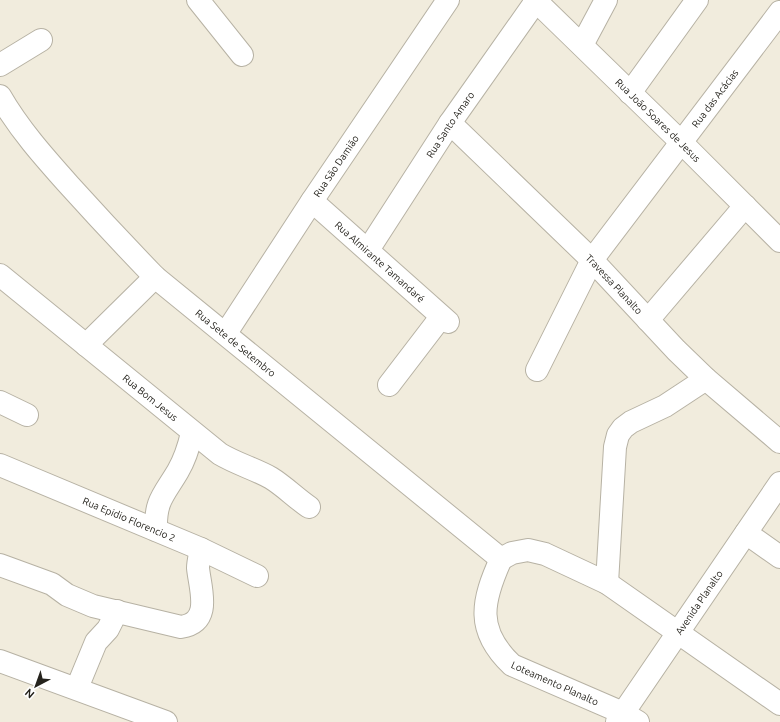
<svg xmlns="http://www.w3.org/2000/svg" width="780" height="722" font-family="Ubuntu,sans-serif">
<rect width="100%" height="100%" fill="#f1ecdd"/>
<g fill="none" stroke-linecap="round" stroke-linejoin="round">
<defs>
<g id="minor">
<path d="M198,0L242,55"/>
<path id="s1" d="M535,0L681,142L780,241"/>
<path d="M582,45L606,0"/>
<path d="M0,65L41,40"/>
<path d="M630,93L697,0"/>
<path id="s2" d="M0,96C19,129 44,157 69,185C97,216 126,247 155,277L501,559"/>
<path id="s3" d="M450,123L592,260L676,350L706,379L780,442"/>
<path id="s4" d="M312,201L448,322"/>
<path id="s5" d="M368,250L450,123L536,1"/>
<path id="s6" d="M0,275L220,454C237,464 255,469 271,478C284,486 296,498 309,507"/>
<path d="M648,320L745,206"/>
<path id="s7" d="M226,333L312,201L448,0"/>
<path d="M86,345L155,277"/>
<path id="s8" d="M537,370L592,260L780,12"/>
<path d="M389,385L441,317"/>
<path d="M0,402L27,415"/>
<path id="s9" d="M0,465L201,549L257,576"/>
<path d="M156,530C155,500 164,495 178,471C185,459 189,446 192,433"/>
<path d="M746,533L780,557"/>
<path d="M501,559L512,553L528,550L545,554L607,583L780,704"/>
<path d="M501,559C482,601 475,630 512,665L623,713L638,722"/>
<path d="M0,565L52,584L67,595L93,606L181,627C213,622 200,589 198,568C198,562 200,555 201,549"/>
<path d="M607,583L615,447L618,435L623,428L631,422L665,406L706,379"/>
<path d="M0,661L166,722"/>
<path d="M77,688L96,642L108,629L117,611"/>
<path id="s10" d="M617,722L780,483"/>
</g>
</defs>
<!-- minor casing -->
<use href="#minor" stroke="#b7b2a4" stroke-width="24"/>
<!-- minor -->
<use href="#minor" stroke="#fff" stroke-width="22"/>
</g>
<g text-anchor="middle" stroke-width="3.5" stroke-linejoin="round" paint-order="stroke">
<!-- street labels -->
<g font-size="10" fill="#25231d" stroke="#fff">
<text dy="4" stroke="none"><textPath href="#s8" startOffset="326">Rua das Acácias</textPath></text>
<text dy="4" stroke="none"><textPath href="#s1" startOffset="172">Rua João Soares de Jesus</textPath></text>
<text dy="4" stroke="none"><textPath href="#s5" startOffset="150">Rua Santo Amaro</textPath></text>
<text dy="4" stroke="none"><textPath href="#s7" startOffset="200">Rua São Damião</textPath></text>
<text dy="4" stroke="none"><textPath href="#s4" startOffset="91">Rua Almirante Tamandaré</textPath></text>
<text dy="4" stroke="none"><textPath href="#s3" startOffset="230">Travessa Planalto</textPath></text>
<text dy="4" stroke="none"><textPath href="#s2" startOffset="343">Rua Sete de Setembro</textPath></text>
<text dy="4" stroke="none"><textPath href="#s6" startOffset="194">Rua Bom Jesus</textPath></text>
<text dy="4" stroke="none"><textPath href="#s9" startOffset="140">Rua Epidio Florencio 2</textPath></text>
<text dy="4" stroke="none"><textPath href="#s10" startOffset="145">Avenida Planalto</textPath></text>
<text transform="translate(555 683) rotate(24)" y="4">Loteamento Planalto</text>
</g>
</g>
<!-- north arrow -->
<g transform="translate(36 686) rotate(221)" stroke="#ffffff" stroke-width="3" paint-order="stroke">
<path d="M0-3L7 15L0 10L-7 15Z" fill="#25231d"/>
<text y="-6" font-size="11" font-weight="bold" text-anchor="middle" fill="#25231d">N</text>
</g>
</svg>
